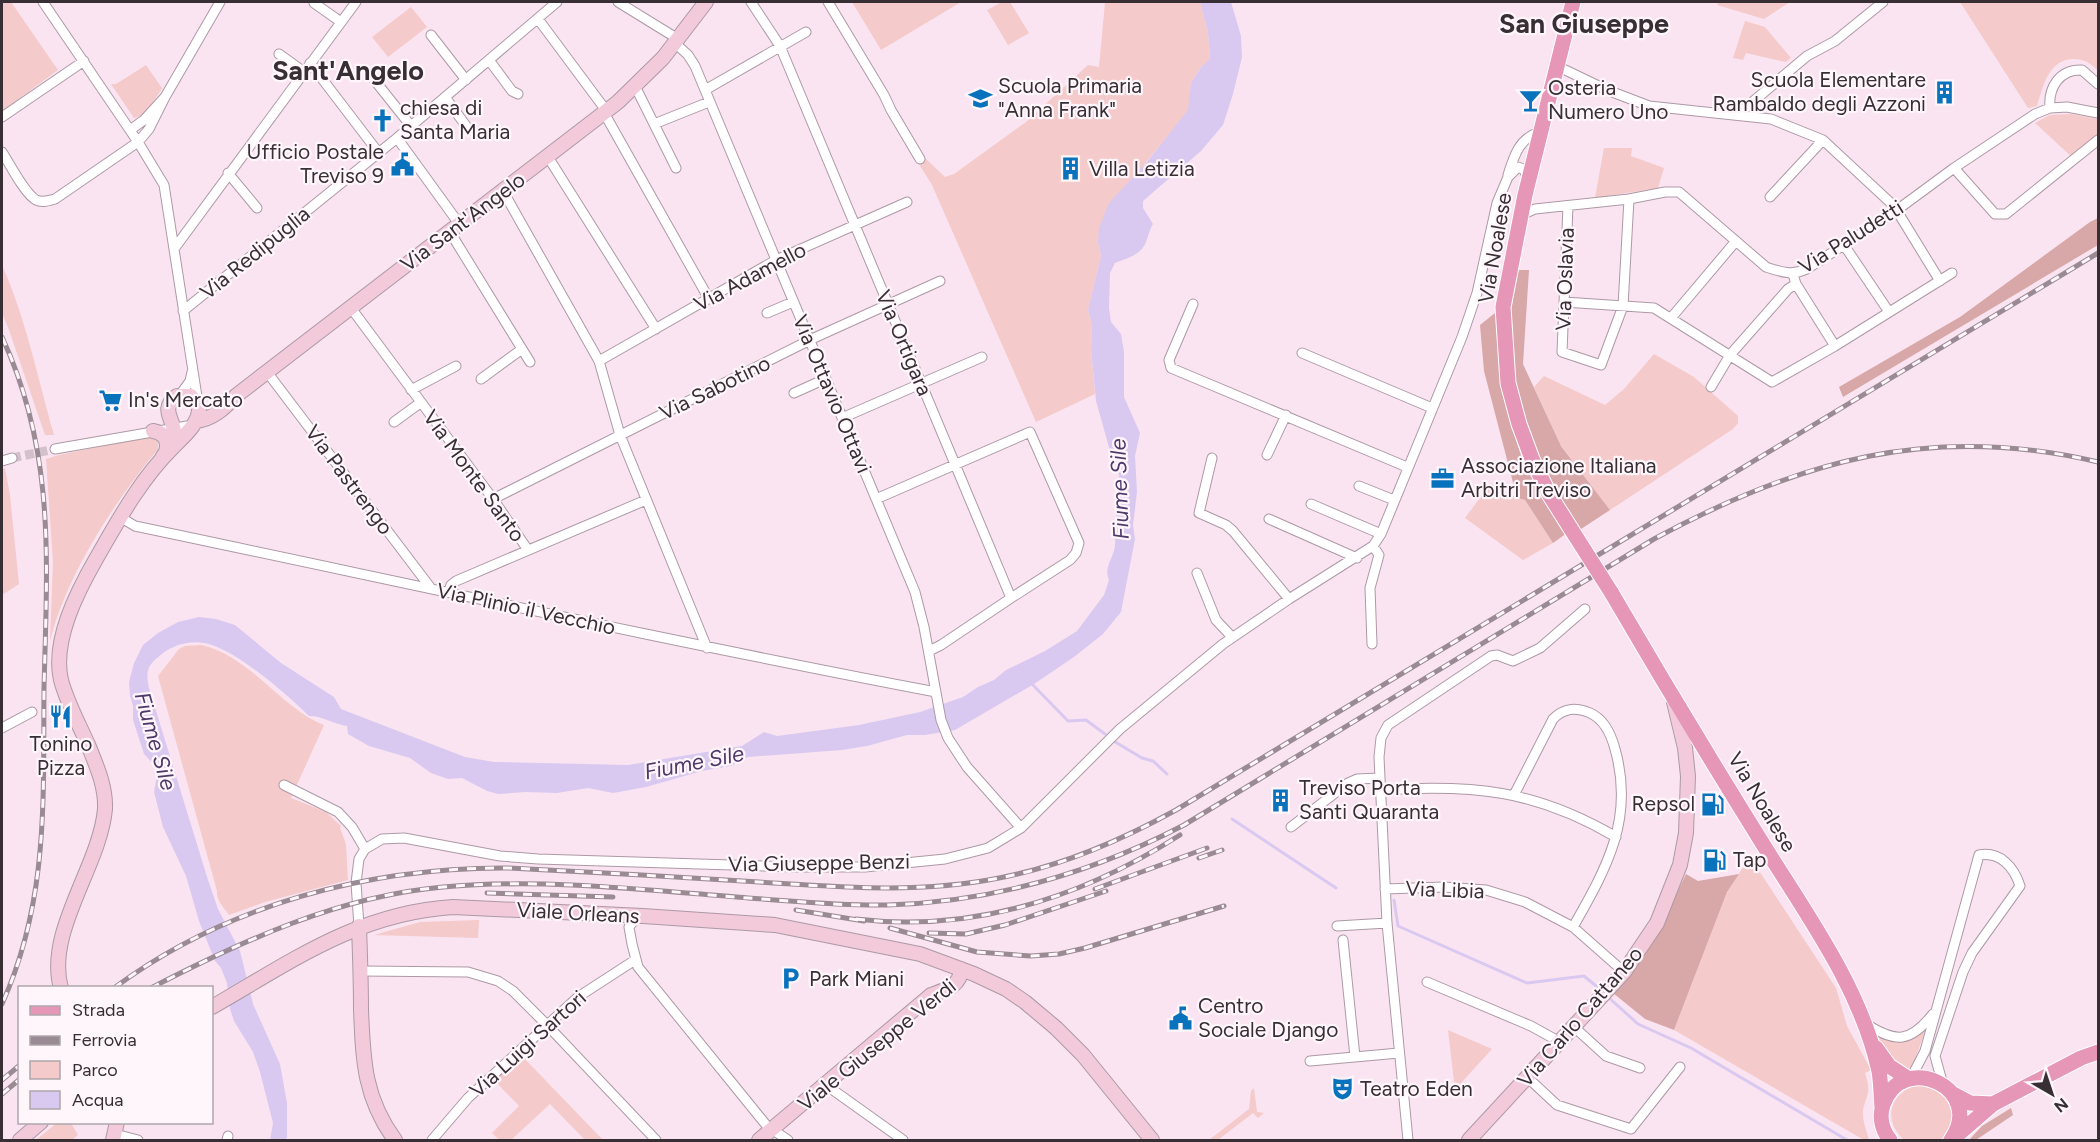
<svg xmlns="http://www.w3.org/2000/svg" width="2100" height="1142" font-family="Figtree,sans-serif">
<rect width="100%" height="100%" fill="#fae4f1"/>
<!-- green -->
<path fill="#f4caca" d="M2,2H11L58,70L2,111Z
M852,2H961L881,50Z
M1002,2H1010L1029,33L1008,45L987,10Z
M1105,2H1200L1208,33L1210,60L1201,67L1191,83L1189,110L1129,183L1098,242L1101,256L1088,310L1092,325L1091,349L1095,394L1036,422L932,185L917,161L924,157L945,177L954,174L1026,122L1088,65L1099,67Z
M1719,2H1790L1764,19L1717,5Z
M1960,2H2098V71C2091,63 2084,59 2073,59C2048,60 2043,87 2037,106L2028,108Z
M411,7L427,27L388,57L372,37Z
M1745,21L1765,27L1791,58L1786,62L1746,53L1743,60L1733,58Z
M146,65L162,88C155,99 147,116 134,118L111,84H116Z
M2071,114L2098,119V137L2073,158L2035,123L2050,115Z
M1604,148H1632L1631,156L1664,168L1658,188L1595,198Z
M2,265C26,319 38,379 54,435H45L9,330L2,313Z
M1654,354L1694,377L1738,416V423L1733,429L1610,510L1560,444L1534,387L1544,376L1605,405L1624,389Z
M146,437L158,441V449C114,502 67,574 50,641L53,562L46,459L59,455Z
M5,468L10,495L19,584L2,595V469Z
M1491,483L1517,498L1525,500L1553,543L1523,560L1465,518Z
M202,645C251,657 281,708 324,725L291,798L326,812L341,826L340,828L346,844L348,880L265,902L229,915C224,908 216,900 217,891L158,676L179,649L185,646Z
M1750,857L1836,988L1847,1026L1871,1070L1865,1073C1870,1090 1869,1090 1864,1106C1860,1116 1867,1131 1869,1140H1864L1674,1030L1727,892Z
M479,920L478,938L374,935L420,922Z
M1926,1028L1913,1065L1908,1069C1893,1067 1885,1051 1879,1039L1881,1037C1902,1045 1908,1038 1926,1028Z
M1448,1030L1492,1049L1462,1082L1463,1089L1455,1090Z
M521,1055L603,1140H585L550,1104L511,1140H499L492,1133L519,1106L494,1080Z
M1924,1084L1943,1092L1953,1110V1120L1950,1130L1940,1140H1904C1880,1118 1892,1088 1924,1084Z
M1254,1088L1257,1112L1264,1113L1258,1118L1253,1113L1218,1140H1209L1249,1109L1251,1091Z
M58,1122L71,1123L78,1135L72,1140H36Z"/>
<!-- forest -->
<path fill="#d8a7a8" d="M2098,218V245L1843,397L1839,387L1960,317L2090,222Z
M1517,270H1529L1523,364L1561,446L1610,510L1578,531L1552,490L1532,447L1517,399L1510,319Z
M1500,309V360L1506,407L1524,465L1567,533L1553,543L1525,500L1517,498L1484,371L1480,325Z
M1686,874L1698,881L1739,874L1727,892L1674,1030L1645,1019L1613,993L1658,933Z
M2011,1108L2013,1115L1976,1140H1969L1982,1126Z"/>
<!-- water -->
<path fill="#d9c9f0" d="M1200,2H1231L1241,36L1242,57L1233,94L1223,125L1201,151L1143,201V208L1153,224C1148,232 1148,240 1144,246C1138,256 1125,259 1115,263L1110,273L1109,308L1111,322L1121,334L1124,352V397L1140,433L1135,456L1137,492L1133,525L1135,539L1121,612L1103,634L1074,657L1034,684L955,730L925,735H907L867,746L842,750L748,757L731,766L702,771L646,787L613,793L588,788L557,793L526,792L498,794L487,791L462,778L448,779L431,773L410,758L369,746L348,734L347,726C333,724 323,716 309,716C284,692 243,656 212,645C196,639 176,643 163,653C148,665 145,669 149,688L208,880L218,909L240,951L253,1004L280,1064L287,1103V1137L286,1140H270L273,1123L260,1072L253,1052L234,1021L230,1009L227,983L221,968L215,961L199,921L186,876L163,827L154,792L158,769L144,754L133,720V706L130,696L129,682L134,663L143,645L158,633L178,622L199,617L216,619L235,625L281,663L334,697L341,709L465,757L494,762L628,765L742,746L764,732L777,736L859,725L920,712L963,697L978,687L994,680L1006,670L1045,651L1077,631L1104,595L1109,580C1103,566 1115,557 1115,544C1116,541 1114,538 1114,535C1114,515 1128,482 1114,465L1096,401L1091,349L1092,325L1088,310L1101,256L1098,242L1099,228L1109,203L1146,163L1188,110L1191,83L1201,67L1210,59L1208,33Z"/>
<g fill="none" stroke-linecap="round" stroke-linejoin="round">
<!-- stream -->
<path stroke="#d9c9f0" stroke-width="3" d="M1031,683L1068,721L1086,720L1105,734
M1112,740L1142,758L1153,761L1167,774
M1232,819L1336,888
M1394,900L1398,926L1527,983L1584,976L1601,990
M1608,997L1638,1024L1691,1048L1847,1140"/>
<!-- street-tunnel -->
<path stroke="#d3c0cb" stroke-width="9" stroke-dasharray="9 4.5" stroke-linecap="butt" d="M12,458L55,449"/>
<defs>
<path id="street" d="M43,2L138,142L164,185L198,403
M618,2L678,39
M751,2L780,46L1011,598L941,645L929,651
M828,2L884,95L891,110L920,159
M314,3L341,22
M538,19L602,105L607,118L709,299
M431,35L466,80
M675,43L688,55L695,66L915,592L924,627L941,720L948,738L967,767L1021,828
M279,54L304,72
M489,60L512,91L518,94
M310,63L378,152
M1557,66L1607,90L1649,106L1771,119L1823,140L1894,206L1940,281
M372,77L411,126
M635,86L676,168
M705,90L806,32
M165,97L220,2
M445,97L469,130
M2050,108C2048,87 2060,69 2082,70L2098,84
M1737,115L1807,56L1835,41L1883,2
M2,117L84,61
M654,124L709,102
M397,138L460,225
M2,152C10,164 24,193 36,200C42,203 48,201 55,199L138,142L149,129L165,97L144,120L130,130
M548,157L656,329
M1954,168L1995,214H2006L2098,140
M228,173L257,208
M1508,175C1514,156 1519,138 1540,132
M503,191L599,361L620,435L707,648
M1770,197L1823,140
M1568,206L1562,352L1601,365L1623,306L1629,199
M1521,219L1526,213L1535,209L1629,199L1665,192H1679L1766,267C1781,272 1792,276 1807,269L1897,210L1954,168L2035,114L2050,108L2067,107L2098,113
M450,232L530,362
M1844,245L1889,312
M174,249L356,2
M1796,284L1835,346
M1564,302L1654,308L1772,382L1835,346L1952,273
M1193,304L1169,360L1171,368L1407,467
M351,308L493,499L528,550
M183,311L397,138L557,2
M767,313L793,302
M1671,318L1736,241
M1302,353L1432,408
M599,361L776,260L907,202
M267,372L430,587
M481,379L522,349
M1711,387L1730,355L1788,289L1796,284L1793,274
M411,390L456,366
M794,393L825,379
M180,395L190,381L192,372
M842,418L982,357
M394,422L420,403
M55,449L187,426
M1267,455L1286,415
M1212,458L1199,513L1226,525L1233,531L1289,599
M2,461L12,458
M1359,486L1394,500
M493,499L814,338L940,281
M876,499L1030,432L1079,543L1076,553L1070,560L1011,598
M1311,504L1381,534
M120,517L135,526C402,582 668,641 936,692
M1269,519L1357,558
M1197,573L1216,620L1232,637
M449,591L451,585L456,581L646,500
M1372,644L1370,588L1379,555L1373,546
M2,728L32,712
M284,785L338,812L352,827L365,849
M1381,790C1473,784 1536,790 1616,837
M1514,795L1553,719C1564,708 1575,707 1590,713C1604,719 1611,734 1615,749C1635,819 1606,869 1573,927
M1291,827L1348,783L1357,779L1380,778
M1385,889L1443,887L1486,890L1525,902L1573,927L1624,972
M641,917L635,919L629,927L632,944L638,967L767,1126L788,1140
M359,926L356,883L359,859L365,849L382,839L404,838L500,856L538,859L796,867H865L945,859L988,848L1021,828L1120,729L1223,644L1289,599L1373,546L1381,534L1462,337L1477,293L1497,203L1508,177L1518,167L1523,169L1529,178
M1337,926L1387,923
M1343,940L1355,1057
M360,971L468,972L498,981L513,991L548,1026L656,1140
M1427,982L1531,1026L1560,1042
M1866,1024C1896,1043 1910,1043 1933,1014
M1574,1027L1606,1056L1640,1068
M1310,1061L1399,1053
M1527,1077L1557,1105L1631,1129L1680,1067
M1911,1078L1925,1051L1979,855C2000,851 2014,867 2020,886L1972,953L1963,972L1935,1056L1943,1085
M826,1085L903,1140
M115,1134L138,1140
M227,1140L228,1136
M432,1140L468,1098L578,997L635,960
M1408,1140L1387,923L1379,757L1381,738L1388,725L1491,656L1497,655L1513,661L1540,648L1585,609"/>
<path id="secondary" d="M196,421C214,419 225,407 237,395L618,102L663,58L706,2
M153,431C165,433 169,441 166,452
M359,926C360,954 361,982 361,1009C363,1060 364,1098 395,1140
M61,988C45,932 100,866 105,809C106,787 97,767 89,747C80,726 67,703 61,680C52,641 77,592 96,559C119,519 140,480 173,447C184,436 200,423 199,407L191,396H177C158,410 176,420 174,436C173,445 166,451 162,458
M212,1007C292,961 358,913 453,907L643,916L775,925L920,954L974,974L1006,989L1025,1002L1056,1028L1083,1055L1152,1140
M20,1140L41,1122
M113,1140L117,1122
M759,1140L931,995C945,990 961,986 961,969
M1469,1140L1624,972L1657,923L1680,865L1686,833L1688,776L1685,748L1674,702"/>
<path id="primary" d="M1571,529L1549,494L1532,459L1519,424L1508,383L1503,307L1525,195L1573,2
M1611,592C1660,676 1710,759 1761,841C1806,914 1860,986 1879,1071C1881,1083 1881,1096 1882,1107
M1876,1048L1889,1066L1909,1079
M1953,1094L1970,1103L1993,1104
M1955,1137L1993,1104L2081,1058L2098,1052
M1890,1140C1882,1130 1879,1117 1883,1105C1902,1049 1987,1089 1951,1140"/>
</defs>
<!-- street casing -->
<use href="#street" stroke="#ad99a5" stroke-width="11"/>
<!-- secondary casing -->
<use href="#secondary" stroke="#ad99a5" stroke-width="16"/>
<!-- primary casing -->
<use href="#primary" stroke="#fff" stroke-width="17"/>
<!-- street -->
<use href="#street" stroke="#fff" stroke-width="9"/>
<!-- secondary -->
<use href="#secondary" stroke="#f2cada" stroke-width="14"/>
<!-- primary -->
<use href="#primary" stroke="#e696b6" stroke-width="15"/>
<defs>
<path id="rail" d="M2,337C56,453 47,563 44,688C43,799 49,900 2,1004
M1199,858L1222,850
M1095,889L1207,848
M487,893L613,897
M796,910L864,921
M856,919C973,933 1081,898 1180,835
M890,928L977,952L1031,956L1059,954L1085,948L1224,906
M929,933L966,934L1005,925L1106,891
M114,988C227,904 370,867 509,868C592,872 676,877 759,882C839,887 919,894 999,878C1062,866 1120,841 1176,810L2098,253
M151,988C242,941 339,896 443,887C544,878 647,890 748,898C794,901 840,906 887,905C991,902 1092,873 1184,825L1654,539C1800,460 1932,423 2098,462
M2,1080L20,1065
M2,1094L20,1079"/>
</defs>
<!-- rail casing -->
<use href="#rail" stroke="#998a93" stroke-width="5"/>
<!-- rail -->
<use href="#rail" stroke="#fef6fb" stroke-width="3" stroke-dasharray="9" stroke-linecap="butt"/>
<defs>
<path id="primary-bridge" d="M1571,529L1611,592"/>
</defs>
<!-- primary-bridge casing -->
<use href="#primary-bridge" stroke="#fff" stroke-width="17" stroke-linecap="butt"/>
<!-- primary-bridge -->
<use href="#primary-bridge" stroke="#e696b6" stroke-width="15"/>
</g>
<!-- icons -->
<defs>
<symbol id="building-bare" viewBox="-9 -9 18 18"><path d="M-4-6H4V6H1V3H-1V6H-4ZM-2.5-4.3h1.7v1.8h-1.7ZM.8-4.3h1.7v1.8H.8ZM-2.5-1h1.7V.8h-1.7ZM.8-1h1.7V.8H.8Z" fill="#0872bd" stroke="#fef6fb" stroke-width="2.5" paint-order="stroke"/></symbol>
<symbol id="school-bare" viewBox="-9 -9 18 18"><path d="M0-5L7-2L0 1L-7-2ZM-4 1L0 2.5L4 1V4Q0 6-4 4Z" fill="#0872bd" stroke="#fef6fb" stroke-width="2.5" paint-order="stroke"/></symbol>
<symbol id="bar-bare" viewBox="-9 -9 18 18"><path d="M-6-5H6L.8 .8V4.5H3.5V6h-7V4.5H-.8V.8Z" fill="#0872bd" stroke="#fef6fb" stroke-width="2.5" paint-order="stroke"/></symbol>
<symbol id="church-bare" viewBox="-9 -9 18 18"><path d="M-1.2-6h2.4v3.5h3.3v2.4h-3.3V6h-2.4V-.1h-3.3v-2.4h3.3Z" fill="#0872bd" stroke="#fef6fb" stroke-width="2.5" paint-order="stroke"/></symbol>
<symbol id="civic-bare" viewBox="-9 -9 18 18"><path d="M-.6-6.5H3V-4.5H.6V-3L4-1V1h2V6H-6V1h2V-1L-.6-3ZM-1.2 2.5V6h2.4V2.5Z" fill="#0872bd" stroke="#fef6fb" stroke-width="2.5" paint-order="stroke"/></symbol>
<symbol id="supermarket-bare" viewBox="-9 -9 18 18"><path d="M-6-5.5h2.5l.6 2H6L4.5 2H-2.5L-4.4-4H-6ZM-1.5 3.2a1.3 1.3 0 1 0 .1 0ZM3 3.2a1.3 1.3 0 1 0 .1 0Z" fill="#0872bd" stroke="#fef6fb" stroke-width="2.5" paint-order="stroke"/></symbol>
<symbol id="office-bare" viewBox="-9 -9 18 18"><path d="M-6-3h4V-5.5h4V-3h4V5H-6ZM-1-4.5V-3h2v-1.5ZM-6 0V1H6V0Z" fill="#0872bd" stroke="#fef6fb" stroke-width="2.5" paint-order="stroke"/></symbol>
<symbol id="restaurant-bare" viewBox="-9 -9 18 18"><path d="M-5-6h1v4h1v-4h1v4h1v-4h1v5L-1.5 .5V6h-2V.5L-5-1ZM5-6V6H3V1.5H1.5Q1.5-4 5-6Z" fill="#0872bd" stroke="#fef6fb" stroke-width="2.5" paint-order="stroke"/></symbol>
<symbol id="fuel-bare" viewBox="-9 -9 18 18"><path d="M-5.5-6h7V0h2V4h1.3V-2.5L3-4.5l.8-.8L6-3V5H2.5V1h-1V6h-7ZM-4.2-4.7v3.2H.2V-4.7Z" fill="#0872bd" stroke="#fef6fb" stroke-width="2.5" paint-order="stroke"/></symbol>
<symbol id="parking-bare" viewBox="-9 -9 18 18"><path d="M-3.5-5.5H1a3.5 3.5 0 0 1 0 7H-1V5.5H-3.5ZM-1-3.4V-.6H.8a1.4 1.4 0 0 0 0-2.8Z" fill="#0872bd" stroke="#fef6fb" stroke-width="2.5" paint-order="stroke"/></symbol>
<symbol id="theatre-bare" viewBox="-9 -9 18 18"><path d="M-5-5.5Q0-4 5-5.5V0Q5 5 0 6Q-5 5-5 0ZM-3.3-2.5H-1v1.5H-3.3ZM1-2.5H3.3v1.5H1ZM-2.8 1Q0 5.5 2.8 1Z" fill="#0872bd" stroke="#fef6fb" stroke-width="2.5" paint-order="stroke"/></symbol>
</defs>
<g fill-rule="evenodd">
<use href="#building-bare" x="1928" y="76" width="33" height="33"/>
<use href="#school-bare" x="964" y="82" width="33" height="33"/>
<use href="#bar-bare" x="1514" y="84" width="33" height="33"/>
<use href="#church-bare" x="366" y="104" width="33" height="33"/>
<use href="#civic-bare" x="386" y="148" width="33" height="33"/>
<use href="#building-bare" x="1054" y="152" width="33" height="33"/>
<use href="#supermarket-bare" x="94" y="384" width="33" height="33"/>
<use href="#office-bare" x="1426" y="462" width="33" height="33"/>
<use href="#restaurant-bare" x="44" y="700" width="33" height="33"/>
<use href="#building-bare" x="1264" y="784" width="33" height="33"/>
<use href="#fuel-bare" x="1696" y="788" width="33" height="33"/>
<use href="#fuel-bare" x="1698" y="844" width="33" height="33"/>
<use href="#parking-bare" x="774" y="962" width="33" height="33"/>
<use href="#civic-bare" x="1164" y="1002" width="33" height="33"/>
<use href="#theatre-bare" x="1326" y="1072" width="33" height="33"/>
</g>
<g text-anchor="middle" stroke-width="4.5" stroke-linejoin="round" paint-order="stroke">
<!-- poi labels -->
<g font-size="21" fill="#372f34" stroke="#fef6fb" text-anchor="start">
<text x="1926" y="87" text-anchor="end">Scuola Elementare<tspan x="1926" dy="24">Rambaldo degli Azzoni</tspan></text>
<text x="998" y="93">Scuola Primaria<tspan x="998" dy="24">"Anna Frank"</tspan></text>
<text x="1548" y="95">Osteria<tspan x="1548" dy="24">Numero Uno</tspan></text>
<text x="400" y="115">chiesa di<tspan x="400" dy="24">Santa Maria</tspan></text>
<text x="384" y="159" text-anchor="end">Ufficio Postale<tspan x="384" dy="24">Treviso 9</tspan></text>
<text x="1089" y="176">Villa Letizia</text>
<text x="128" y="407">In's Mercato</text>
<text x="1461" y="473">Associazione Italiana<tspan x="1461" dy="24">Arbitri Treviso</tspan></text>
<text x="61" y="751" text-anchor="middle">Tonino<tspan x="61" dy="24">Pizza</tspan></text>
<text x="1299" y="795">Treviso Porta<tspan x="1299" dy="24">Santi Quaranta</tspan></text>
<text x="1695" y="811" text-anchor="end">Repsol</text>
<text x="1733" y="867">Tap</text>
<text x="809" y="986">Park Miani</text>
<text x="1198" y="1013">Centro<tspan x="1198" dy="24">Sociale Django</tspan></text>
<text x="1360" y="1096">Teatro Eden</text>
</g>
<!-- street labels -->
<g font-size="21" fill="#372f34" stroke="#fef6fb">
<text transform="translate(463 222) rotate(-37)" y="7">Via Sant'Angelo</text>
<text transform="translate(1851 237) rotate(-32)" y="7">Via Paludetti</text>
<text transform="translate(1495 248) rotate(-80)" y="7">Via Noalese</text>
<text transform="translate(255 253) rotate(-39)" y="7">Via Redipuglia</text>
<text transform="translate(750 277) rotate(-28)" y="7">Via Adamello</text>
<text transform="translate(1565 279) rotate(-88)" y="7">Via Oslavia</text>
<text transform="translate(904 343) rotate(67)" y="7">Via Ortigara</text>
<text transform="translate(715 388) rotate(-26)" y="7">Via Sabotino</text>
<text transform="translate(832 394) rotate(67)" y="7">Via Ottavio Ottavi</text>
<text transform="translate(474 476) rotate(54)" y="7">Via Monte Santo</text>
<text transform="translate(349 480) rotate(53)" y="7">Via Pastrengo</text>
<text transform="translate(526 609) rotate(12)" y="7">Via Plinio il Vecchio</text>
<text transform="translate(1762 802) rotate(59)" y="7">Via Noalese</text>
<text transform="translate(819 863) rotate(-1)" y="7">Via Giuseppe Benzi</text>
<text transform="translate(1445 890) rotate(2)" y="7">Via Libia</text>
<text transform="translate(578 913) rotate(3)" y="7">Viale Orleans</text>
<text transform="translate(1580 1017) rotate(-49)" y="7">Via Carlo Cattaneo</text>
<text transform="translate(528 1044) rotate(-42)" y="7">Via Luigi Sartori</text>
<text transform="translate(877 1045) rotate(-39)" y="7">Viale Giuseppe Verdi</text>
</g>
<!-- water labels -->
<g font-size="22" font-style="italic" fill="#4f386a" stroke="#fef6fb">
<text transform="translate(1119 489) rotate(-92)" y="8">Fiume Sile</text>
<text transform="translate(156 741) rotate(74)" y="8">Fiume Sile</text>
<text transform="translate(694 762) rotate(-11)" y="8">Fiume Sile</text>
</g>
<!-- district labels -->
<g font-size="27" font-weight="bold" fill="#372f34" stroke="#fef6fb">
<text x="1584" y="33">San Giuseppe</text>
<text x="348" y="80">Sant'Angelo</text>
</g>
</g>
<!-- border -->
<rect width="2100" height="1142" fill="none" stroke="#372f34" stroke-width="6"/>
<!-- legend -->
<rect x="18" y="986" width="195" height="138" fill="#fef6fb" stroke="#aea6ab" stroke-width="1.5"/>
<rect x="30" y="1006" width="30" height="9" fill="#e696b6" stroke="#aea6ab" stroke-width="1.5"/>
<text x="72" y="1016" font-size="18" fill="#372f34">Strada</text>
<rect x="30" y="1036" width="30" height="9" fill="#998a93" stroke="#aea6ab" stroke-width="1.5"/>
<text x="72" y="1046" font-size="18" fill="#372f34">Ferrovia</text>
<rect x="30" y="1061" width="30" height="18" fill="#f4caca" stroke="#aea6ab" stroke-width="1.5"/>
<text x="72" y="1076" font-size="18" fill="#372f34">Parco</text>
<rect x="30" y="1091" width="30" height="18" fill="#d9c9f0" stroke="#aea6ab" stroke-width="1.5"/>
<text x="72" y="1106" font-size="18" fill="#372f34">Acqua</text>
<!-- north arrow -->
<g transform="translate(2052 1094) rotate(141)" stroke="#fef6fb" stroke-width="4.5" paint-order="stroke">
<path d="M0-4.5L10 22L0 15L-10 22Z" fill="#372f34"/>
<text y="-9" font-size="16" font-weight="bold" text-anchor="middle" fill="#372f34">N</text>
</g>
</svg>
